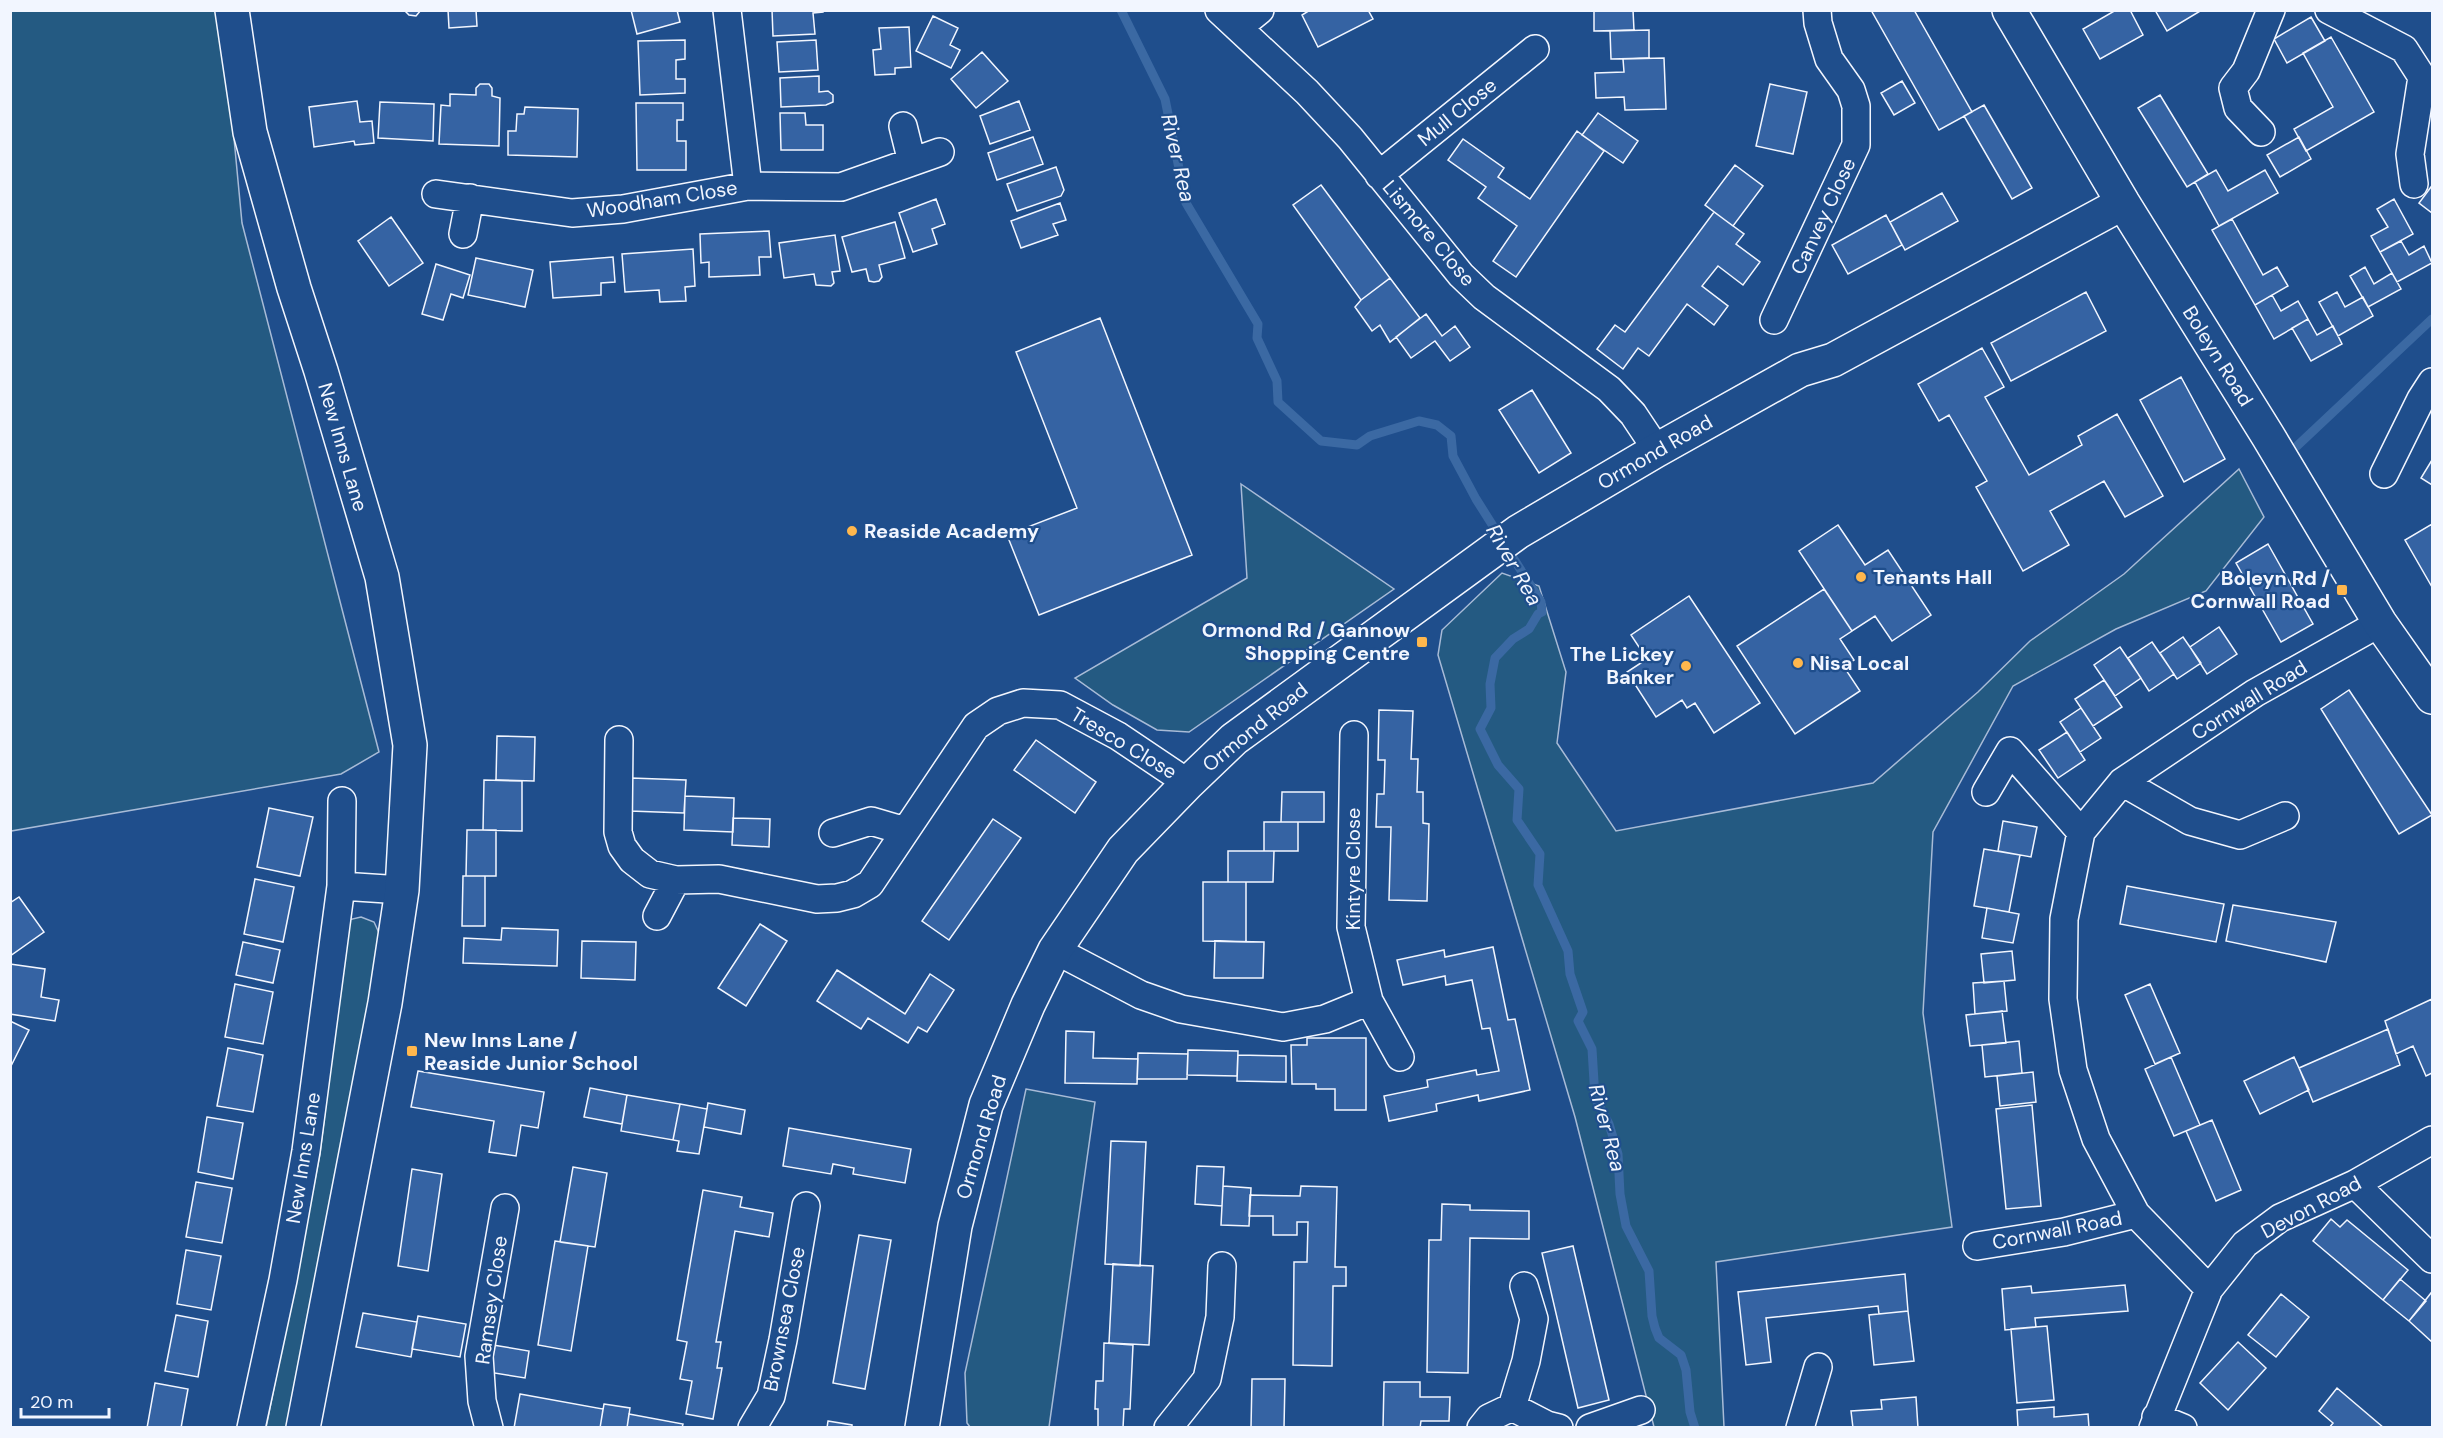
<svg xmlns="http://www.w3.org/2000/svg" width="2443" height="1438" font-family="'DM Sans',sans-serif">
<rect width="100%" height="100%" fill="#1f4e8c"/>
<!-- green -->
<path fill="#245a82" stroke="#a8bbd7" stroke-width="1.5" d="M11,11H222L242,223L379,752L341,774L11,831Z
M2239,469L2264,517L2206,591L2116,629L2013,686L1933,832L1923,1013L1952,1227L1716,1262L1724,1427H1654L1575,1117L1438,655L1442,630L1502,573L1539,586L1566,672L1557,743L1616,831L1873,783L1978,692L2030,641L2124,574Z
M1241,484L1394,589L1189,732L1157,730L1113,705L1075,678L1247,578Z
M361,917L374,922L380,935L340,1173L289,1427L266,1428L320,1154L348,920Z
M1026,1089L1095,1102L1049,1427H970L967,1423L965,1373Z"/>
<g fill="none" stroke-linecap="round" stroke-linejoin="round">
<!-- stream -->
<path stroke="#3b69a3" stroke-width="9" d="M1121,10L1165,99L1186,203L1258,324L1257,338L1277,381L1278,402L1321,441L1357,445L1370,436L1419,421L1437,425L1451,436L1453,456L1476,499L1541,602L1542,612L1538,614L1529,629L1513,639L1495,658L1490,684L1491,708L1480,729L1498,765L1519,789L1517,820L1540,854L1538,885L1568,951L1570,974L1583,1012L1578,1021L1592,1049L1595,1098L1609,1124L1618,1154L1620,1194L1626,1226L1649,1271L1652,1316L1655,1328L1659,1338L1681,1355L1686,1370L1690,1412L1695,1428
M2297,446L2432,319"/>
</g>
<!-- building -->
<path fill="#3563a3" stroke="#f2f6ff" stroke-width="1.5" d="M421,10L416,16L409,15L405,11Z
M448,10H476L477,26L449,28Z
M631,10H677L680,22L637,34Z
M772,10H823V12L813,13L815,34L773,36Z
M1310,10H1368L1373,19L1318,47L1302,15Z
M1594,10H1633L1634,30L1594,31Z
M1871,10H1914L1972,112L1939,130Z
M2116,10H2130L2143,35L2100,59L2083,29Z
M2155,10H2202L2167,31Z
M933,16L958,28L950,45L960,50L951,68L916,51Z
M2311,17L2325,41L2287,63L2274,39Z
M909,27L911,67L895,68V74L875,75L873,50L881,49L879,28Z
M1649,30V58L1611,59L1610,31Z
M2331,37L2374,112L2306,151L2294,129L2333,107L2303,53Z
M685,40V59L676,60V79H685V93L640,95L638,41Z
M816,40L818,70L779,72L777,42Z
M982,52L1008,81L976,108L951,79Z
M1664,58L1666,109L1625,110L1624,97L1596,98L1595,73L1624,72L1623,59Z
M819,76V92L828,91L833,95V102L826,105L781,107L780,78Z
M1902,81L1915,103L1894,115L1881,93Z
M480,84H489L492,88V96L500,98L499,146L439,144L441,105L450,106V94L476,95V88Z
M1770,84L1807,92L1793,154L1756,146Z
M2160,95L2208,174L2187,187L2138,108Z
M357,101L360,122L372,121L374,143L355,145L354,141L314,147L309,107Z
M1019,101L1030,130L990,144L980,116Z
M380,102L434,104L433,141L378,138Z
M636,103H683V120H677V141H686V170H637Z
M1984,105L2032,188L2012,199L1964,116Z
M525,107L578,109L577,157L508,155V131H516L517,114H524Z
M780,113H805L806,125H823V150H781Z
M1598,113L1638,141L1623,163L1582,135Z
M1577,131L1604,151L1516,277L1493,261L1517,226L1478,198L1486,187L1448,160L1463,139L1504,168L1498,177L1530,199Z
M1033,137L1043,164L997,180L988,153Z
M2299,137L2311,159L2280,177L2267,155Z
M1735,165L1763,186L1733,226L1705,205Z
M1056,167L1064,190L1061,196L1017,211L1007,184Z
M2216,170L2228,191L2265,170L2278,193L2219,226L2195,182Z
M1321,185L1390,278L1361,300L1293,205Z
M2431,187L2432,188V213L2419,203Z
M1942,193L1958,221L1905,250L1890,222Z
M936,199L945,224L932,229L937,244L913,252L899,213Z
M2394,199L2413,234L2380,252L2371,236L2388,227L2377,209Z
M1060,203L1066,220L1053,224L1058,235L1021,248L1011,221Z
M1714,212L1744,234L1736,244L1760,262L1743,285L1718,266L1702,286L1728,306L1714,325L1687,304L1649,356L1638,348L1623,369L1597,349L1615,325L1625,332Z
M1886,215L1902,245L1848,274L1832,245Z
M391,217L423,263L389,286L358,241Z
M2232,219L2263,275L2277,267L2288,286L2255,305L2212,230Z
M895,222L905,258L879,265L882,277L879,281L874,282L869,281L866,269L852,272L842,237Z
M769,231L771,257H759L760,275L709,277V262L701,263L700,234Z
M835,235L840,271L832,272L834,283L831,286L816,285L814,274L784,278L779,243Z
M2401,241L2409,255L2424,246L2432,263L2397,282L2380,252Z
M693,249L695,286L685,287L686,301L660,302L659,290L625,292L622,254Z
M613,257L615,282L601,283V295L553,298L550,262Z
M476,258L533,270L525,307L468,295Z
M436,264L470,275L463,298L451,294L443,320L422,314Z
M2365,267L2374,284L2392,273L2401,289L2368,307L2350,276Z
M1390,278L1420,318L1390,342L1380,325L1372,331L1355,307L1361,300Z
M2086,292L2106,331L2011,381L1991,343Z
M2337,292L2345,307L2363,297L2373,316L2338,336L2319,302Z
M2272,295L2281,311L2298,301L2308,319L2274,339L2255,305Z
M1426,314L1442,336L1455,326L1470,347L1450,361L1435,341L1411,358L1396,337Z
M1100,318L1192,555L1039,615L1007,535L1077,508L1016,352Z
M2308,319L2317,335L2333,326L2342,344L2311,361L2292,328Z
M1982,348L2004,387L1985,397L2029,475L2082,445L2078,436L2117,414L2163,496L2125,517L2104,481L2050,511L2069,545L2023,571L1976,487L1987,481L1949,415L1939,421L1918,384Z
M2181,377L2225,459L2184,482L2140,400Z
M1532,390L1571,453L1539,473L1499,410Z
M2432,460V485L2421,478Z
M2432,524V587L2405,540Z
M1838,525L1865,565L1888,550L1931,615L1892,641L1875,616L1852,631L1799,551Z
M2268,544L2313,624L2281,642L2236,563Z
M1824,589L1852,631L1840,639L1854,660L1844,667L1860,691L1795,734L1737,646Z
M1689,596L1760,703L1714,733L1695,703L1687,708L1682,700L1656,717L1627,672L1647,659L1631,635Z
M2219,627L2237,654L2207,674L2190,647Z
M2183,637L2201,663L2177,679L2160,653Z
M2152,642L2174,674L2149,691L2128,658Z
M2120,647L2141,678L2115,696L2094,665Z
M2104,680L2122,707L2093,726L2075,699Z
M2349,690L2432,815L2399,834L2321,709Z
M2081,708L2101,738L2080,752L2060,722Z
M1379,710L1413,711L1411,759H1418L1417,792H1423V823L1429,824L1427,901L1389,900L1391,827H1376L1377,794H1384L1385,760H1378Z
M2067,732L2085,760L2058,778L2039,750Z
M497,736L535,737L534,781L496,780Z
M1036,740L1096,782L1075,813L1014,770Z
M631,778L686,780L684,813L630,811Z
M484,780L522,781V831L483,830Z
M1282,792H1324V822H1281Z
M685,796L734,798L733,832L684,830Z
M269,808L313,817L300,876L257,867Z
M733,818L770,819L769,847L732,845Z
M993,819L1021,838L949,940L922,921Z
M2003,821L2037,827L2031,857L1998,851Z
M1264,822H1298V851H1264Z
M467,830H496V876H466Z
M1984,849L2020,855L2009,912L1974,906Z
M1228,851H1274L1273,882H1228Z
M463,876H485V926H462Z
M255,879L294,887L283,942L244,934Z
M1203,882H1246V942L1203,941Z
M2127,886L2224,904L2216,942L2120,924Z
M19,897L44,932L10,956V903Z
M2233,905L2336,922L2326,962L2226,941Z
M1987,908L2019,914L2013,943L1982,938Z
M760,924L787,941L746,1006L718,988Z
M502,928L558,930L557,966L463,963L464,938L501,940Z
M582,941L636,942L635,980L581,978Z
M1215,941L1264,942L1263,978H1214Z
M243,942L280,950L273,983L236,975Z
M1493,947L1508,1020L1515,1019L1530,1090L1479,1101L1478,1095L1436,1104L1437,1111L1389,1121L1384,1096L1428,1087L1427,1080L1476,1070L1477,1075L1499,1071L1490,1028L1482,1029L1472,980L1446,985L1445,976L1403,985L1397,960L1444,950L1445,957Z
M2012,951L2015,980L1984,983L1981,954Z
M10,964L45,969L41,997L59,1000L55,1021L10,1014Z
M837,970L905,1014L930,974L954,990L927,1032L918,1027L908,1043L868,1018L861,1029L817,1001Z
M2004,981L2007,1011L1975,1014L1973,983Z
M235,984L273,992L263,1044L225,1037Z
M2150,984L2180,1053L2155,1064L2125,995Z
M2432,999V1073L2426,1076L2413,1046L2396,1054L2385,1021Z
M2002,1011L2006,1043L1970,1046L1966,1015Z
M10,1021L29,1030L10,1068Z
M2388,1029L2400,1065L2313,1102L2299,1068Z
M1066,1031L1094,1032L1093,1058L1138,1059L1137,1084L1065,1083Z
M1307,1038H1366V1110H1335V1089H1316V1084H1292L1291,1045H1307Z
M2019,1041L2022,1073L1985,1077L1982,1045Z
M228,1048L263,1055L253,1112L217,1106Z
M1188,1050L1238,1051L1237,1076L1187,1075Z
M1138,1053L1188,1054L1187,1079H1137Z
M1238,1055L1286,1056V1082L1237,1081Z
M2171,1057L2200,1125L2174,1136L2145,1069Z
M2294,1057L2309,1090L2260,1114L2244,1081Z
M418,1071L544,1092L538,1128L521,1125L516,1156L489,1152L494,1121L411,1107Z
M2033,1072L2036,1102L2000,1106L1997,1076Z
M590,1088L627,1095L622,1124L584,1117Z
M627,1095L680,1104L673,1140L621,1131Z
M708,1103L745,1110L741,1134L704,1127Z
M680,1104L707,1109L699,1154L677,1151L679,1141L673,1140Z
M2032,1105L2041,1206L2006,1209L1996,1109Z
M207,1117L243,1123L233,1179L198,1172Z
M2212,1120L2241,1190L2216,1201L2186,1131Z
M789,1128L911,1149L905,1183L853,1174L854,1168L833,1164L831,1174L783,1166Z
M1111,1141L1146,1142L1140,1266L1105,1264Z
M1197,1166L1224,1167L1222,1206L1195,1204Z
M573,1167L607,1173L595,1247L560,1242Z
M412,1169L442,1174L428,1271L398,1266Z
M196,1182L232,1188L222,1243L186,1237Z
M1223,1186L1251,1188L1249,1226L1221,1225Z
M1301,1186L1337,1187L1335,1267H1346V1286H1333L1332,1366L1293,1365L1294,1262H1307L1308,1222H1297V1235H1273V1216H1249L1250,1195L1300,1196Z
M703,1190L742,1197L740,1207L773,1213L769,1237L735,1231L716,1342H721L717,1368H722L713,1419L686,1414L692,1381L680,1379L687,1342L677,1340Z
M1442,1204L1470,1205V1210L1529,1211V1239L1470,1238L1468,1373L1427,1372L1429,1240H1441Z
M2331,1219L2340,1227L2347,1220L2408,1270L2383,1300L2313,1241Z
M859,1235L891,1240L865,1389L833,1383Z
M555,1241L588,1246L571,1351L538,1345Z
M1573,1246L1609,1400L1578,1408L1542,1253Z
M186,1250L221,1256L211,1310L177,1304Z
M1113,1264L1153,1266L1149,1345L1109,1343Z
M1905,1274L1908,1311L1879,1314L1878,1306L1766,1318L1771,1362L1746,1365L1738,1292Z
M2400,1279L2426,1301L2409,1321L2383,1300Z
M2125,1285L2128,1311L2035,1318L2036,1327L2005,1330L2002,1289L2031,1286L2032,1293Z
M2431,1293L2432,1294V1342L2409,1321Z
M2281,1294L2309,1317L2276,1357L2248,1335Z
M1908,1311L1914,1361L1874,1365L1869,1315Z
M363,1313L417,1322L411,1357L356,1347Z
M176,1315L208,1321L198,1377L165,1371Z
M418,1316L466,1324L460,1357L412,1349Z
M2047,1326L2054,1400L2017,1403L2011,1329Z
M2238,1342L2266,1368L2228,1410L2200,1383Z
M1104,1343L1133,1345L1130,1409H1124L1123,1428H1098V1409H1095L1096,1381H1103Z
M493,1345L529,1351L525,1378L488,1372Z
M1252,1379H1285L1284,1428H1251Z
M1384,1382H1420V1397H1450L1449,1421H1421L1420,1428H1383Z
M155,1383L188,1389L181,1428H147Z
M2337,1388L2384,1428H2329L2333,1423L2319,1411Z
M520,1394L603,1409L600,1428H514Z
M1916,1397L1918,1428H1853L1851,1411L1882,1409L1881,1400Z
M604,1404L630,1408L627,1428H600Z
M2054,1407V1417L2088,1414L2089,1428H2018L2017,1410Z
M629,1414L683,1424L682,1428H627Z
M828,1421L852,1425V1428H827Z"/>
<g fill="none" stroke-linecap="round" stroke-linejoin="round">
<defs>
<path id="street" d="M727,10L748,186
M1219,10L1307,92L1350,138L1461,275L1484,297L1609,389L1633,414L1657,450
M2329,10L2404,49L2422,77L2410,154L2414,184
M1239,27L1260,10
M903,126L912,162
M2261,132L2238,108L2233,88L2246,71L2271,10
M1379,175L1535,49
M436,194L572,213L623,209L748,186L841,187L940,152
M463,234L470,198
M1774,320L1856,145V106L1851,90L1829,59L1818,23L1817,10
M2384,474L2421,399L2432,382
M1354,735L1351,927L1369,1001L1400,1057
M619,740L618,832L622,846L632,860L650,874L676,880L719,879L817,899L837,898L853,894L870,884L976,726L998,711L1023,703L1060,705L1118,736L1188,783
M2122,782L2190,821L2240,835L2285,816
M1986,792L2010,751L2081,832
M833,833L871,821L905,831
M341,886L342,801
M657,916L676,880
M1055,950L1141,995L1181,1009L1283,1027L1325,1019L1369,1001
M2355,1184L2432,1259
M1977,1246L2064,1232L2136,1214
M2209,1289L2136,1214L2096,1139L2073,1070L2063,999L2064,919L2081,832L2122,782L2255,693L2380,623
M1512,1407L1526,1361L1534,1319L1524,1286
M2156,1417L2183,1428
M251,1428L283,1280L306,1151L341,886L402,890
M489,1428L482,1401L479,1356L505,1208
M752,1428L771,1396L783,1340L806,1206
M1168,1428L1207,1379L1220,1317L1222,1266
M1481,1428L1489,1418L1512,1407L1547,1425L1559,1428
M1590,1428L1641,1410
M1800,1428L1818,1367
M2153,1428L2209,1289L2245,1244L2280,1218L2355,1184L2432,1140"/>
<path id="secondary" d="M232,10L250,132L294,288L321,371L382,577L410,745L402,890L385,1003L303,1428
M2009,10L2123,203L2268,436L2380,623L2432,697
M922,1428L955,1226L986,1105L1028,1005L1055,950L1123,850L1188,783L1234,739L1518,532L1657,450L1800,370L1833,360L2123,203"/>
</defs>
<!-- street casing -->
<use href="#street" stroke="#f2f6ff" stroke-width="30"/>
<!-- secondary casing -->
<use href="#secondary" stroke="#f2f6ff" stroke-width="36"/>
<!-- street -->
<use href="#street" stroke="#1f4e8c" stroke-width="27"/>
<!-- secondary -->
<use href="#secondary" stroke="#1f4e8c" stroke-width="33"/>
</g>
<!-- markers -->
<g fill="#ffb74d" stroke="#1f4e8c" stroke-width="2">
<circle cx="852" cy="531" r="6"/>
<circle cx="1861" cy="577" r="6"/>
<rect x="2336" y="584" width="12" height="12" rx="3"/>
<rect x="1416" y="636" width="12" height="12" rx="3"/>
<circle cx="1798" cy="663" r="6"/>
<circle cx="1686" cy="666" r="6"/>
<rect x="406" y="1045" width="12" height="12" rx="3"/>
</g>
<g text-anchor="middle" stroke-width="4.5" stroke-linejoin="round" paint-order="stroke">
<!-- street labels -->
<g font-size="20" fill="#f2f6ff" stroke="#1f4e8c">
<text transform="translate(1457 112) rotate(-39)" y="7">Mull Close</text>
<text transform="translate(662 199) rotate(-9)" y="7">Woodham Close</text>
<text transform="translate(1823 216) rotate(-65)" y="7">Canvey Close</text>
<text transform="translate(1429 233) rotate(50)" y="7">Lismore Close</text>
<text transform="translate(2218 356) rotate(58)" y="7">Boleyn Road</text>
<text transform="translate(343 447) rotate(74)" y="7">New Inns Lane</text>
<text transform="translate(1655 452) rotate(-30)" y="7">Ormond Road</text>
<text transform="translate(2249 700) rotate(-32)" y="7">Cornwall Road</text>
<text transform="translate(1255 727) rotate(-39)" y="7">Ormond Road</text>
<text transform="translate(1124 743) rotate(31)" y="7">Tresco Close</text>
<text transform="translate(1353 869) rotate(-90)" y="7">Kintyre Close</text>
<text transform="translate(981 1137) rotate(-73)" y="7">Ormond Road</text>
<text transform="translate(303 1158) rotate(-81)" y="7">New Inns Lane</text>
<text transform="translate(2311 1207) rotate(-28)" y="7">Devon Road</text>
<text transform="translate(2057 1230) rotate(-11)" y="7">Cornwall Road</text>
<text transform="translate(491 1300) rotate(-82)" y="7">Ramsey Close</text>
<text transform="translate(784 1319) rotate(-79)" y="7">Brownsea Close</text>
</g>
<!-- poi labels -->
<g font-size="20" font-weight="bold" fill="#f2f6ff" stroke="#1f4e8c" text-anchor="start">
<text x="864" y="538">Reaside Academy</text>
<text x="1873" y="584">Tenants Hall</text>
<text x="2330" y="585" text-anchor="end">Boleyn Rd /<tspan x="2330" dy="23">Cornwall Road</tspan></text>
<text x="1410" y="637" text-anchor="end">Ormond Rd / Gannow<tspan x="1410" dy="23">Shopping Centre</tspan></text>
<text x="1674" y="661" text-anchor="end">The Lickey<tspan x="1674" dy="23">Banker</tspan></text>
<text x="1810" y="670">Nisa Local</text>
<text x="424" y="1047">New Inns Lane /<tspan x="424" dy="23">Reaside Junior School</tspan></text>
</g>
<!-- water labels -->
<g font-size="21" font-style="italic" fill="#f2f6ff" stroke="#1f4e8c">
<text transform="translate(1178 158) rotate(77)" y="7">River Rea</text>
<text transform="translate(1514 565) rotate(60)" y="7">River Rea</text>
<text transform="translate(1607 1128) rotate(75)" y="7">River Rea</text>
</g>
</g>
<!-- border -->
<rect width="2443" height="1438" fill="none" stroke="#f2f6ff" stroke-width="24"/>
<!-- scale -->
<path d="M21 1408v9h88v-9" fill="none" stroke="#f2f6ff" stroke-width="3"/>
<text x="30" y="1408" font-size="18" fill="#f2f6ff" stroke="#1f4e8c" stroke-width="4.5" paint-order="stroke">20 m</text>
</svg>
